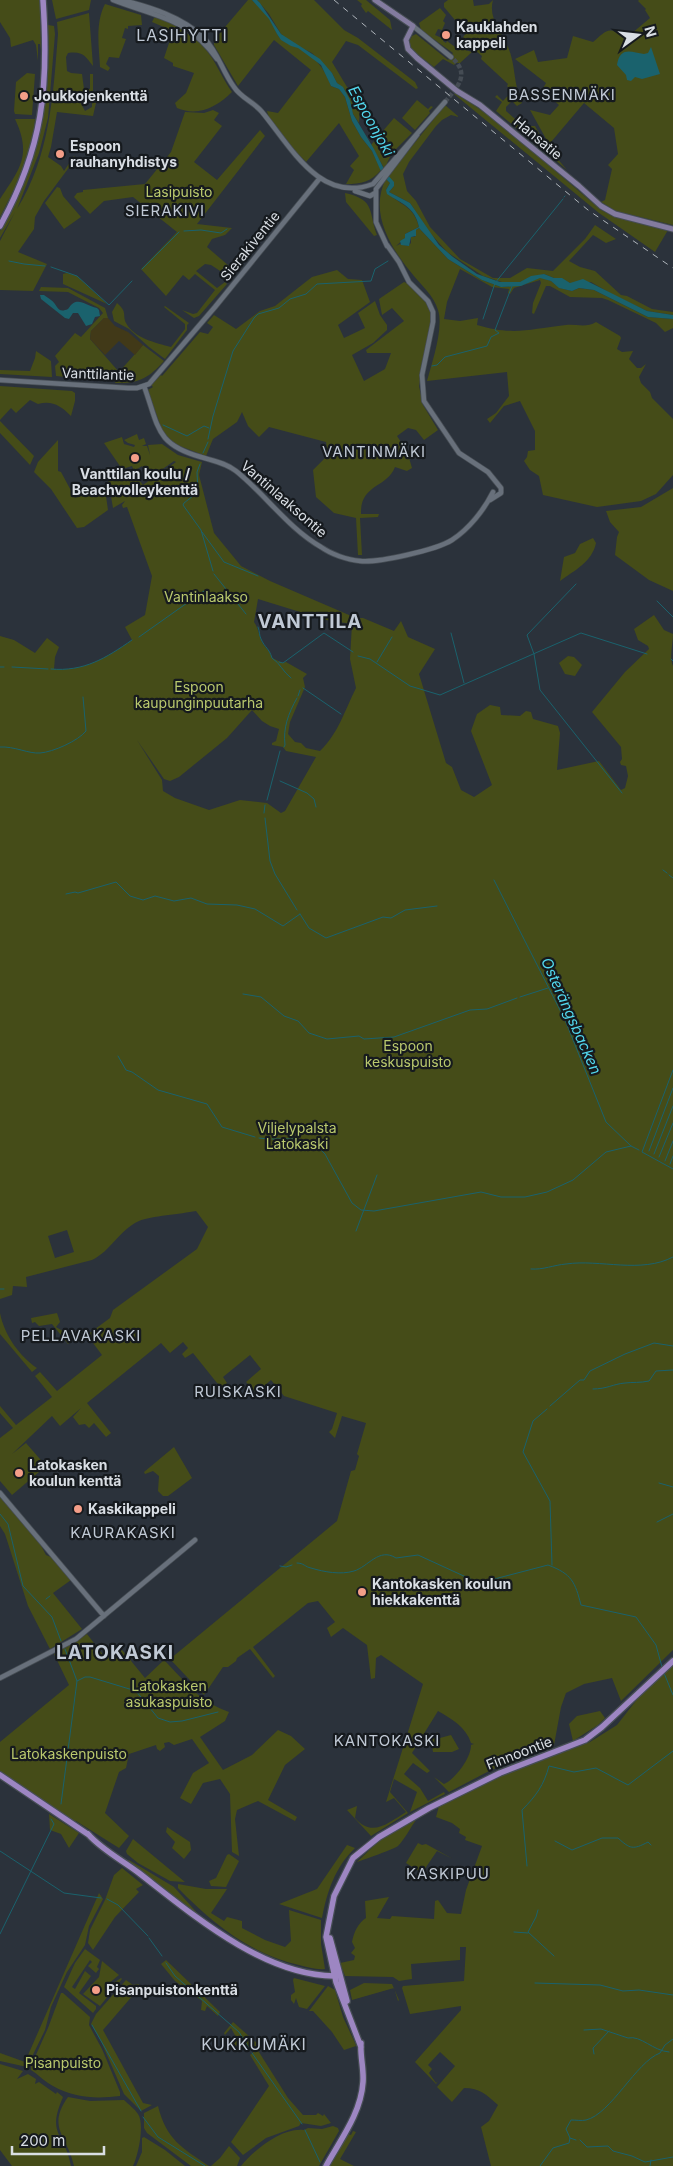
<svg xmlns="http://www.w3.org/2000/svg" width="673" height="2166" font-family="Inter,sans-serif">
<rect width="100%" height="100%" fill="#2b323b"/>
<!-- green -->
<path fill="#454c18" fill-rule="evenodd" d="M0,0H40L41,50L40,44H38V61L36,45L33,40L11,47L10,38L0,22Z
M52,0H91L89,10L56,19Z
M248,0H252C258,5 268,16 272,23C276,29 276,35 282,40C287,44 293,45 299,48C315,56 325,69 331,86L339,89L345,97L352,121L361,137L372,151L381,170C371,182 361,184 346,184L354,170L350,166L359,156L339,123L306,162C293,148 272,131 267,111L278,113L311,70L274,40L238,86L214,45V40Z
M257,0H314L344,30L358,38L415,82L418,88L416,89L358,45L346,41L332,62L347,87L354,92L360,103L359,123L353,114L345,90L337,83L332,73L312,53L292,43L281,34L269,14Z
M357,0H366L390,20L392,30L368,11L366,13L361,6L362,4Z
M448,0H473L474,6L489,4L493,0C488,18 501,31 508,47C516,65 513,84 522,103L517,106L512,101L506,107V111L523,126H535L545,144L567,170L541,148V145L539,147L496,111L502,102L495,97L497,95L503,101L512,91L507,86L508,84L481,59L482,56L476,51L483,44L480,42L473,50L463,37L468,31L462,24L460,26L444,7V3Z
M639,0H673V225L616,211L601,202L605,200L612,169L608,165L618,154L614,128L584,103L551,142L550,146L530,110L550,115L559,105L542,90L546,83L515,59L534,50L538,62L567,58L573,36L593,42C605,32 608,25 622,36L631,34L650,18L645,10L646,9L638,1Z
M105,4L141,15L142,25L128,26V29L125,28L122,38L126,39L119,58L109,57L106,64L110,68L108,71L100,67C99,47 95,23 105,4Z
M440,8L446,15L443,21L445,23L442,30L438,29L435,35L444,39L443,41L446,43L447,41L455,47L472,52L460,63H456L454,65L443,59L434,67L412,50L409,42L412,36L416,34L448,60L453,53L421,30L419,23Z
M89,13L93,66C85,56 83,51 68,53L66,57L67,71L71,73L82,74L84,89H90V74H93V95L82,94L79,100L85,111L92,107V102L96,103L93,116L57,112L51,147L48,157L61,166L64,171L74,156L76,158L44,201L35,217L34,229L18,252L47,264L33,291L0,290V241L15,212L0,238V231C38,165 52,102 48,25L54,26L55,34L48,118L39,153L17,209C50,155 53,96 58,34L57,22Z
M157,17C179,25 199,38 212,58C219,69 224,81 232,92C217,107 198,117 177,108L175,103L186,93L194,73L173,66V63L164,58L173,31L152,22L154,18Z
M27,73L35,74L32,115L15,114L14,111L16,82Z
M456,93L497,121L601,210L615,217L668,230L655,252L599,213L454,94Z
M417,100L428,109L431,106L433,107L429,111L430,113L415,130L402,118Z
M445,105L459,117L451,115L442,120L436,126L409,162L403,174L407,191L416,201L430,227L460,259L493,278H510L527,268L553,271L585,239L595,225L616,239L606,243L593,235L569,261L580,267L595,271L621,295L627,296L652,309L673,312V315L647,311L613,295L591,282L570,283L560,278H554L544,274L520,282L505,283L483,276L447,252L430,233L410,203L389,192L394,186L371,145L394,118L412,133L392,153L387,163L393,170Z
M213,110L219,113L214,120L222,126L194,162L217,180L260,130L265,136L197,224L232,228L225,235L212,239L207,247L236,272L231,278L211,265L205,264L196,271L217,288L225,282L227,284L199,316L194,318L182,310L193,314L197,313L215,290L195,274L189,280L183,275L166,296L141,269L177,232L133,197L104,201L90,214L74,197L77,193L83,192V190L145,184L171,152L185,112L204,113Z
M15,119H35C33,154 16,186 0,217V199C20,169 32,155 15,119Z
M386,179L390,183L386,190C398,206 413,203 419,227L405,234V238L396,246L400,244L408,246L411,243V237H415L416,230L419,228L448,259L482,280L501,287L524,285L540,277L551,281L560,288L572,291L579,288L594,290L648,317L673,319V328L665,332L656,323L608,300L602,298L570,297L550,286H546L534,314L532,313L533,303L541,283L540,280L514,288L510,294L508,293L509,289L492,287L460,269L447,302L444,319L460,321L478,318L477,325C514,336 529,329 566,325C576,324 587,328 596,322L620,336L621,338L617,349L622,352L633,351L629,359L637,368H641L646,364L639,377L641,383L650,392L652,398L673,419V475L656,494L641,501L597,507L543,495L539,476L530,470L524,461L527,457L528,451L535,450V431L520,401L504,406L490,423L487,419L496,413L509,396L507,372L427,381C432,362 444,328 438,310C434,296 422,286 414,276C392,250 368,213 386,179Z
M57,187L60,188L63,196L81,217L64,229L45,203Z
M345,193C376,200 368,211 377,235L374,236L346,202Z
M337,270L348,279L362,280L370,302L338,325L344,338L365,328L358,313L375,301L380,315L387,325V330L373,343L352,355L364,381L385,369L391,353H367L366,350L404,321L392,308L382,315L379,299L404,282L409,284L428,303L431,310L432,322L419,386L423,405L438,430L424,440L416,430L408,428L397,436L407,451L412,468L407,471L395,467C387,488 360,484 361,514H379L378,517L360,518L362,555H358L356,518L334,513L316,497L313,470L328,455L326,442L269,427L259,437L248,426L242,412L237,422L213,439L206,456L172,443L163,433L148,390L153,387L151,385L161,375L162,376L200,332L208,334L213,327L207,323L214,315L236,329L260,311L275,306L312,277Z
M67,273L77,276L107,304L63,284V274Z
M41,287L68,288L105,308L108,318H104L91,331L90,339L119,372L143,345L164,361C149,378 138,384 115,383L117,378L104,381L56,376L55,366L59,362L55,356L75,333L81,337L103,313L99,308L68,292L39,291Z
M117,303C128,313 122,314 126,323C134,338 156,343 171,347L185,329V324L164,307L165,306L189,323L187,325V330L165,359L149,347L129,329L114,321L112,312Z
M36,351L51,361L52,377L0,374V370L30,371L35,358Z
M0,386L72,391L75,393V401L71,416C61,406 52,400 38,404L30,400L16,413L11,408L0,420Z
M0,421L34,456L30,465L0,433Z
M137,434L139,440L144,438L146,444L142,446H147L150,455L148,445L162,444L178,455L202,462L199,475L214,533L241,566L270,581L356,618H363L394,631L401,621L408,637L435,649L419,674L446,763L452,767L461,790L474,797L492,785L471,731L477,714L490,705L500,707L501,715L520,716L526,711L531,712L533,719L558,726L560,733L557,770L599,761L621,790L625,788L628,776L626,766L621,765L620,762L622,759L621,747L592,712L625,672L649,649L648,646L638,640L634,629L654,615L664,630L673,634C673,644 669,658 673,666V1650L621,1701L612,1678L584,1684L566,1693L561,1707L554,1745L491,1770L449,1792L434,1777L444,1784C454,1780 471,1759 471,1745L474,1744L471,1743C466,1727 452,1719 438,1711L412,1753L430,1771L427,1773L413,1763L404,1774L420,1788L428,1801L444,1792L445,1794L410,1812L417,1792L394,1779L390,1792L408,1813L371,1836L347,1810L357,1806L355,1818C372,1838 388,1823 406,1812L394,1798L386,1802L423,1684L381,1655L376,1658L375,1678L371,1679L367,1645L343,1628L331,1637L327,1628L335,1622L318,1601L308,1603L253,1647L275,1676L273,1678L250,1649L237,1658L236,1661L228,1667H223L204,1695L170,1659L337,1521L351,1471L355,1470L359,1456L357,1454L366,1423L342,1416L335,1438L329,1432L332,1429L337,1413L284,1396L271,1380L256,1393L246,1382L261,1369L250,1355L223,1377L227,1383L223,1386L217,1383L193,1353L185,1358L182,1354L188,1348L183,1342L170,1353L161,1343L87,1403L111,1433L106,1437L94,1423L89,1428L85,1424L79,1425L73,1417L81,1408L60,1426L52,1416L12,1454L26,1443L46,1466L12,1495L0,1481V1438L13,1428L0,1413V1406L16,1425L52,1397L35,1376L40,1372L57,1391L102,1355L87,1335L110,1318L113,1310L197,1249L208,1227L196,1211C181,1214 151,1216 139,1221C119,1230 111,1251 92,1260L26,1277L27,1287L13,1286L12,1295L0,1299V636L14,640L35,653L47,638L59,647L55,657L54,669C83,672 108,657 132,640L125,627L145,615L152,576L127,507L123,508L122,505L125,501L113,508L108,479L132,469L138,478L136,480L138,479L143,485L176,462L174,461L150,478L142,466L134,471L132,466L122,469L104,443L122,437L124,444L134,447L135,445L128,443L124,440ZM258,599L326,620L352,624L350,659L356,688C345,710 338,734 320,751L306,748L301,743L295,742L288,734L290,722L305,687L303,678L307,674L286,662L283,663L272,658C269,648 262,646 260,637C258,631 258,628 254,622ZM252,710L262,721L270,726L279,729L276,741L272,743V745L283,747L286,751L316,757L285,811L281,813L267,803L240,800L209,810L175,798L163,791L162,780L137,740L164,779L170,781L179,777L227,738ZM67,1230L74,1252L55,1258L48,1236Z
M58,440V471L61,472L75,498L89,490L93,495L105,489L108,510L84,527L77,528L51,489L34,472L38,462Z
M673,488V591L649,580L615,555L617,537L619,532L610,522L606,511L641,507Z
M593,538L596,543C592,562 575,570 560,581L564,557L575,553L580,544Z
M568,656L574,657L582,665L575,676L565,674L559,663Z
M0,1313C4,1334 19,1356 37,1368L32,1372L0,1334Z
M57,1313L60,1322L56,1327L66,1333L72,1341L68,1344L52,1324L39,1326L35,1322L32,1323L31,1318Z
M174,1447L192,1478L168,1496H163L158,1491L159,1476L153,1471L145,1474L144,1472Z
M0,1495L39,1542L46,1555L53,1558L71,1580L53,1593L82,1629L50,1649L28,1606L5,1534L0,1526Z
M87,1634L104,1656L118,1645L145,1678L164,1660C187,1683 198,1701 229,1712L225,1721L200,1737L223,1770L252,1755L278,1730L291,1736L305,1749L285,1765L268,1800L297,1817L295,1821L258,1801L237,1810L235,1819L239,1856L232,1852L230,1794L220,1779L203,1783L191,1804L180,1798L193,1773L209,1763L192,1739L174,1745L169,1742L164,1743L165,1747L160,1751L157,1749L156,1745L129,1754L126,1768L119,1772L105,1813L129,1836L119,1848L76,1821L74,1822L0,1772V1742L69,1685L54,1654Z
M673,1663V2166H491L481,2127L489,2121L498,2105C487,2095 480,2088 464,2088L452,2102L437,2087L455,2066L440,2052L428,2065L432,2069L429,2073L436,2083L438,2081L436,2084L415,2062L461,2010V2006L410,2014L402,1988L403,1986L464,1981L466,1947H460V1960L411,1964L412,1979L399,1981L393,1977L345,1976L340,1963L354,1960L355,1956L351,1953L355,1948L352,1942C354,1932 358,1923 366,1918L365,1901L389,1897L377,1918L390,1919L392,1916L434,1919L435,1901L438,1900L447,1913L461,1914L466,1890L482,1846L465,1840L466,1837L459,1833L460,1829L452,1823L436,1817L439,1806L490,1780L590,1742L617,1725L649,1684Z
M600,1711L605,1718L598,1725L573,1741L569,1724L577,1716Z
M427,1732L430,1737L435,1736L437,1732L440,1738L451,1735L459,1749L452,1752H433L431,1740L426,1737Z
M49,1814L79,1833L69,1848L61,1834L50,1830Z
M416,1820C410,1828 405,1839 398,1846C396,1848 361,1861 357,1862L381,1839Z
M167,1827L190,1842L191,1850L184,1859L172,1848L175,1842L166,1832Z
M133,1839L185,1882L170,1881L138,1863L127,1854L126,1851Z
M418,1843L422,1845L426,1844L453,1859L437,1851L422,1873L406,1863Z
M347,1845L355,1848C335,1867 327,1892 322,1918L279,1904L317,1889Z
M229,1854L239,1861L226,1887L211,1886L209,1881L216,1878L227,1855Z
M129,1860L174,1887L199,1915L128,1861Z
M122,1868L143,1885L136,1889L139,1892L115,1917L93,1950L88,1943L90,1930L105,1900L114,1875Z
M178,1884L206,1889H227L211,1913L224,1921L227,1917L242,1921V1928L265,1940L285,1947L291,1941L289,1910L321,1920V1944L325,1969C316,1970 308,1967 299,1965C250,1954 212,1923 178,1888Z
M99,1893L103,1899L89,1926L85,1945L67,1972L51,2007L45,2030L27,2067L0,2061V2053L25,2062Z
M85,1949L100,1960L97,1967L99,1969L96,1973L88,1966L92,1962L90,1960L72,1987L75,1989L85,1971L91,1976L79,1993L96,2006V2009L93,2013L64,1987L75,1963Z
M166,1960L220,2012L218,2016L207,2006L205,2011L201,2010L202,2001L175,1981L161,1964Z
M102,1961L119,1975L108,1984L109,1986L121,1978L122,1979L100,2006L83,1994L99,1977Z
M294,1978L325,1986L307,2009L299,2007L296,1998L294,2004L291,2000V1995L295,1992L293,1980Z
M126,1980L133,1985L139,1984L134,1994L103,2030L143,2103L152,2105L141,2111L124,2094L100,2039L91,2024L96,2014Z
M364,1983L392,1984L399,2000L398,2001L394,1988L352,2000L350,1990Z
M328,1986L335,1990L343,2017L355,2043L356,2046L344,2050L332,2032L313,2011H309Z
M61,1993H63L90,2017L89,2025L102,2049L120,2092V2096C96,2099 74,2098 53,2086C45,2082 39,2075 31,2070V2066L48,2028Z
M233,2022L258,2044L248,2052L241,2043L230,2049L237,2039L231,2028L225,2035L224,2033Z
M257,2049L288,2098L303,2115H316L318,2113L323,2116L324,2114L331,2123L321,2126L301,2123L299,2126L266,2138L243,2155L231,2142L269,2086L250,2055Z
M0,2064L23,2071L17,2079L28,2074L36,2079L35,2084L39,2082L56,2094L57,2092L63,2097C46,2136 65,2132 71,2166H12L0,2150Z
M68,2097L90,2101L124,2100C128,2104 135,2109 138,2114C145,2124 138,2156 133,2166H74C68,2136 46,2128 68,2097Z
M158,2106C166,2139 182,2148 209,2166H191L147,2133L144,2128V2113Z
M333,2126L338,2128L339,2131L319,2166H241C254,2150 282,2127 304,2130L308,2128L322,2129Z
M353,2131L356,2132L340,2159L354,2166H328L348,2134L351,2135Z
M144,2137L165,2150L185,2166H136L142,2152V2138Z
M229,2146L240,2158L237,2166H211L220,2158Z"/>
<!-- sand -->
<path fill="#413918" d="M104,318H108L115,326L128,332L143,345L135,355L119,341L105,355L90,339L91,331Z"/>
<!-- water -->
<path fill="#1a626d" d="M252,0H257L260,3L281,34L320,59L332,73L337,83L343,87L350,100L353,114L374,149L386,173L394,182V186L389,192L410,203L439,245L453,257L477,274L500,282H520L531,276L544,274L554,278H562L570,283L583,279L647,311L673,315V319L648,317L594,290L579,288L572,291L559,288L551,281L540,278L521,286L501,287L482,280L448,259L419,228L416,230V236L411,237L409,246L401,245L400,241L405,238V234L419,227C415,207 402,204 387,194L386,190L390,183L383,176L372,151L361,137L352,121L345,97L339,89L331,86L321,65L298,48L291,46L281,40L277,34L269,19Z
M651,47L660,74L642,79L635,77L631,81L627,80L626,75L617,65C620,46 631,52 644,54L648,53Z
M40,295H44C46,297 49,298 51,300C58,305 57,314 68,309C77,295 84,305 97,308L99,310L100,316L95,317L92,324L86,326L78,313H73L69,319L65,318L41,299Z"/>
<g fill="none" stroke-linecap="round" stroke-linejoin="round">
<!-- stream -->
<path stroke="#1a626d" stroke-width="1" d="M564,197L565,196
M184,231L201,230L221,233L227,229
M9,261L24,264L45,266
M51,267L77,276L109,305L132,281
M142,269L179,232
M483,319L495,283L563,199
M432,366L437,365L445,357L487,346L491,337L499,333L495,330L512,286
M163,425L187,436L204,426L209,428
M208,439L213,416L233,351L254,318L258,314L279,308L290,299L306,294L317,284L371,281L375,269L388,261
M203,453L208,442
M200,464L197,472L198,492L184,503L183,505L201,530L213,571
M202,532L224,562L258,576
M214,574L246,614
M576,584L527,635L534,654L540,690L622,793
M657,601L673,617
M258,627C260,632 259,635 261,639C265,648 269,648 272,658C280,663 283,672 291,678
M451,633L464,683
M139,637L204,591
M358,656L370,659L410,686L440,695L581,633L647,654
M671,659L673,661
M279,662L283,663L324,633L353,652
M377,662L392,637
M0,667H4
M12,667L48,669
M51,669C84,672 106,658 132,640
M303,688L341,714
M298,696L300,690
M0,747C14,746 29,754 40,753C53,752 78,741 86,731L83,697
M284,747L285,745C283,728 288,714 297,698
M280,781L307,793L314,799L316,807
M267,800L280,751
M264,813L265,805
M265,818L270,861L275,874L297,910
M663,870L667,873
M669,875L673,878
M494,880L565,1020L606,1122L631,1146L639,1150
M66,894L75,892L78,893L116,882L130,896L143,900L155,896L174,901L191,898L207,904L237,905L255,909L283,926L300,914
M300,914L309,928L326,938L383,917L391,918L405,910L437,906
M243,994L261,997L284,1016L298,1021L309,1033L327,1039L359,1036L364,1039L394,1037L470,1010L487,1009L517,998
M520,997L548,988
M118,1056L126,1070L132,1072L158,1090L207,1104L222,1127L255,1137
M673,1070L642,1152L673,1169
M259,1138L268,1139
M272,1139H281
M285,1139H296
M299,1140L316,1145L325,1154L352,1203L361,1210L374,1211L481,1192L501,1197H525L547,1192L573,1180L606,1152L631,1146
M649,1151L673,1088
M654,1154L673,1106
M659,1157L673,1123
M665,1161L673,1141
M670,1164L673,1156
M356,1231L377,1175
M531,1269C543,1270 554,1265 566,1264C600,1259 641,1274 673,1257
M0,1289H4
M593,1389C607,1389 613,1384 625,1383C633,1382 640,1383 649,1381L656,1371L673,1370
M550,1406L580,1380H584L590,1371L625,1354L654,1343L673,1346
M547,1409L533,1421L523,1452L550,1501L552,1565
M659,1483L673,1487
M0,1514L8,1524L23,1586L52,1617L61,1641
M657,1522L673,1514
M297,1563C304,1563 305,1567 311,1568C324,1572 341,1575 354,1571C368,1567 379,1547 396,1558L418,1555L479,1583L548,1565C572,1574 575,1582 581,1605L636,1617L656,1645L662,1667
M280,1566L286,1567L292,1565
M46,1599L50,1596
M664,1673L673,1695
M77,1681L85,1677H90L136,1691L158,1718L170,1722L182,1721L218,1712
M61,1804L77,1681L65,1649
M555,1841L572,1850L602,1838H618C630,1849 633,1850 648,1842L651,1845
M0,1851L64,1893L101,1898
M527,1866L522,1810C536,1796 544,1785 549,1766L574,1772L596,1768L628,1785L673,1751
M107,1899L118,1905L148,1936
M538,1910L536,1917L528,1932L554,1956
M514,1932L528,1933
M0,1934L54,1824L51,1819
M149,1938L162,1956
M166,1963L175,1976L239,2032L250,2050
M535,1983L600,1985L623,1991L639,1990L673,1995
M92,2025L141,2111
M584,2030L601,2029L628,2038C641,2035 653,2051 669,2052
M252,2053L302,2124
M594,2054L593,2048L609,2031
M143,2117L158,2137L205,2166
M305,2130L320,2162
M570,2138L576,2140
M580,2140L587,2147L608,2146L613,2151L632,2156L645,2162L673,2157
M540,2166L553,2148L569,2143L570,2138L566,2129L571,2120C576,2120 582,2121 586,2120C611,2114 636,2062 660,2053L665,2045L673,2039
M650,2166L651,2160"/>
<!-- tertiary-tunnel -->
<path stroke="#454c54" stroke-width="4.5" stroke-dasharray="4.5 2" stroke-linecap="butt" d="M445,102C458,86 471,74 451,57"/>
<defs>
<path id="tertiary" d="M113,0C156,17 188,18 217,59
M122,0C150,7 183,17 204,38C218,52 222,71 234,87C241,98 254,102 262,112C291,147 320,204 373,184L445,102
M413,26L451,57
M355,191L370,196L375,193
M387,245L399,262L409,282L428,301L433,312V322L422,375L424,401L459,453L488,472L501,488V493L490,500
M387,246L376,222V189L417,135
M0,380L128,388H137L149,384L215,307L320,178
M144,386C159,427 155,444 201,457C214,461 226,463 236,471C266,495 288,528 321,547C331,554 347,560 360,561C378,563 436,550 452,540C469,529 484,510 493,492
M0,1493L104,1616
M0,1678L76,1639L195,1540"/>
<path id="secondary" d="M375,0L413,26L406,40L408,49L417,58L457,91L480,105L579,186L601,206L615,214L673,229"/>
<path id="primary" d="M0,226C43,148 49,87 43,0
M0,1775L89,1835
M88,1834C102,1850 122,1860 139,1873C193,1915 263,1975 334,1976
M330,1938L347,2001
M361,2047L336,1982L326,1937L334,1896L353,1858L379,1837L429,1808L500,1773L585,1740L602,1727L673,1661
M326,2166C341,2139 361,2113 363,2082C364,2069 360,2056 361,2043"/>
</defs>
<!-- tertiary casing -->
<use href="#tertiary" stroke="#464d54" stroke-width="6"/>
<!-- secondary casing -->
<use href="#secondary" stroke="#464d54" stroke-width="7"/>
<!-- primary casing -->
<use href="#primary" stroke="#464d54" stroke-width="8"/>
<!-- tertiary -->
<use href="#tertiary" stroke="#68707b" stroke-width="4.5"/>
<!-- secondary -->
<use href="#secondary" stroke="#837b9f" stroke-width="5"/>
<!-- primary -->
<use href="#primary" stroke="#9d86c2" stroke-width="5.5"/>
<!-- rail -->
<path stroke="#afb5bb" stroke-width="1" stroke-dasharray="6 6" stroke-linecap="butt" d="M334,0L588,210L673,268"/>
</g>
<!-- markers -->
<g fill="#f49e88" stroke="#161a1e" stroke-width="2">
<circle cx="446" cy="35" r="5"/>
<circle cx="24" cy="96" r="5"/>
<circle cx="60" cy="154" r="5"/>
<circle cx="135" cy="458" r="5"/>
<circle cx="19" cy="1473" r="5"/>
<circle cx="78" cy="1509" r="5"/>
<circle cx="362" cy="1592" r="5"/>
<circle cx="96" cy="1990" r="5"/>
</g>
<g text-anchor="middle" stroke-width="4.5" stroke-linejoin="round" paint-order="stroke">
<!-- poi labels -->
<g font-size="14" font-weight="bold" fill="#d9dee4" stroke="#161a1e" text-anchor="start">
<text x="456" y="32">Kauklahden<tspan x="456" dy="16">kappeli</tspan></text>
<text x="34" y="101">Joukkojenkenttä</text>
<text x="70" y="151">Espoon<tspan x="70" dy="16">rauhanyhdistys</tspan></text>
<text x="135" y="479" text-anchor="middle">Vanttilan koulu /<tspan x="135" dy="16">Beachvolleykenttä</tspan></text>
<text x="29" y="1470">Latokasken<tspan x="29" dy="16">koulun kenttä</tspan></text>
<text x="88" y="1514">Kaskikappeli</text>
<text x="372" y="1589">Kantokasken koulun<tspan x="372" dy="16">hiekkakenttä</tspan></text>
<text x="106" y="1995">Pisanpuistonkenttä</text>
</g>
<!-- street labels -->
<g font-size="14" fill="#d9dee4" stroke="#161a1e">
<text transform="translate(538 138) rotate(40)" y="5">Hansatie</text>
<text transform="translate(250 246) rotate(-51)" y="5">Sierakiventie</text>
<text transform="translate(98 374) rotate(2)" y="5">Vanttilantie</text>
<text transform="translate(284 499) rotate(41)" y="5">Vantinlaaksontie</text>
<text transform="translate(519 1753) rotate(-21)" y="5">Finnoontie</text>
</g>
<!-- park labels -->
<g font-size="14" fill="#bac96d" stroke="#161a1e">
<text x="179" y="197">Lasipuisto</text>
<text x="206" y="602">Vantinlaakso</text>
<text x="199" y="692">Espoon<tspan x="199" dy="16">kaupunginpuutarha</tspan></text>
<text x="408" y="1051">Espoon<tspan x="408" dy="16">keskuspuisto</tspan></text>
<text x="297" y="1133">Viljelypalsta<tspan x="297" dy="16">Latokaski</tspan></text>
<text x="169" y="1691">Latokasken<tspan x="169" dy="16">asukaspuisto</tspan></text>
<text x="69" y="1759">Latokaskenpuisto</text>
<text x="63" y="2068">Pisanpuisto</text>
</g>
<!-- neighbourhood labels -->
<g font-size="15" letter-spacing="1" fill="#c0c9d5" stroke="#161a1e">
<text x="562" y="100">BASSENMÄKI</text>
<text x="165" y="216">SIERAKIVI</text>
<text x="374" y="457">VANTINMÄKI</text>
<text x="81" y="1341">PELLAVAKASKI</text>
<text x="238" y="1397">RUISKASKI</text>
<text x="123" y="1538">KAURAKASKI</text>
<text x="387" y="1746">KANTOKASKI</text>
<text x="448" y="1879">KASKIPUU</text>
</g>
<!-- water labels -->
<g font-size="15" font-style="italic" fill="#52d7ed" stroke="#161a1e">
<text transform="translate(371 121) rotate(61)" y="5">Espoonjoki</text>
<text transform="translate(571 1016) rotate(66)" y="5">Osterängsbacken</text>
</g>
<!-- quarter labels -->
<g font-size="16" letter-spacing="1" fill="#c0c9d5" stroke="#161a1e">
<text x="182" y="41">LASIHYTTI</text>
<text x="254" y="2050">KUKKUMÄKI</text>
</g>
<!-- district labels -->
<g font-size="19" font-weight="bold" letter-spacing="1" fill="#c0c9d5" stroke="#161a1e">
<text x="310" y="628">VANTTILA</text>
<text x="115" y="1659">LATOKASKI</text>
</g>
</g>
<!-- north arrow -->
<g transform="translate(638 35) rotate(75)" stroke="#161a1e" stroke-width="4" paint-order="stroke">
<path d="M0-4L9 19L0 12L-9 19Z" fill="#d9dee4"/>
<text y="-8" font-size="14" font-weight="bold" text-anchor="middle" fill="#d9dee4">N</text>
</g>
<!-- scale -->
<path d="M12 2146v8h92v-8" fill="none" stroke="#d9dee4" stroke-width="2.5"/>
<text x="20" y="2146" font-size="15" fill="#d9dee4" stroke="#161a1e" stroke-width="4" paint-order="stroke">200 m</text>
</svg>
